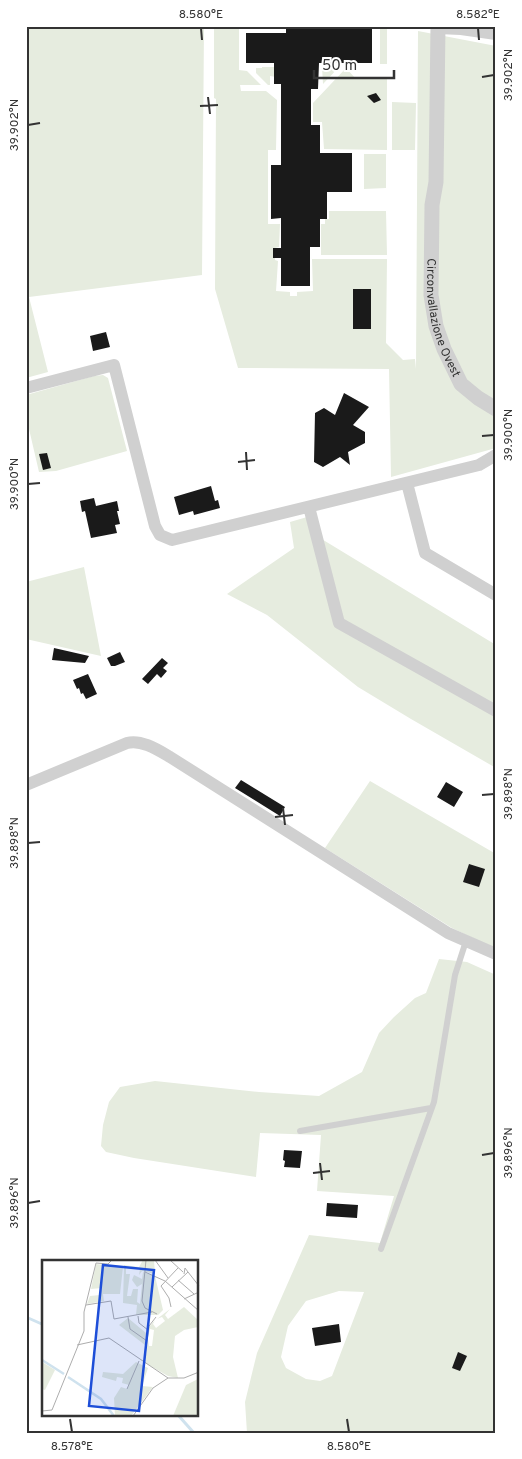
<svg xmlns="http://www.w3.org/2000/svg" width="522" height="1459" font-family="Overpass,sans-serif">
<rect width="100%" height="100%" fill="#fff"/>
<!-- green -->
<path fill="#e6ecdf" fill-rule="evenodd" d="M26,26H204L202,275L29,297L48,372L26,378Z
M214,26H239V70L247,71L261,85H240L241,91H266L277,100L276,150H268V224H280L279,247L275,248V260L278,261L276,291L290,292V296H297V292L313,291L312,259H387L386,343L403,360L415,359L416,369L418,31L496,46V448L391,477L389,369L238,368L215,289L216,99L214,98Z
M380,29H387V64H380Z
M341,66H340L323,84L322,67Z
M262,67H284L276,77L270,76V85H268L256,73V68H262Z
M346,68L356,79L387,78V150L324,149L322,122H313V103Z
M392,102L416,103L415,150H392Z
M364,154H386V188L364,189Z
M329,211H386L387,255H321V224H325V219H329Z
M103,375L108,378L127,451L56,471L39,472L26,416V395L94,376Z
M314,515L320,538L496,645V768L411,719L358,687L267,615L227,594L294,548L290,522Z
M84,567L101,656L26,639V582Z
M370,781L496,854V949L452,928L325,848Z
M439,959L467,962L496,975V1433H247L245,1402L257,1353L309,1235L380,1243L394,1196L317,1191L321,1135L260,1133L256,1177L134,1158L106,1152L101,1146L103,1125L109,1102L120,1087L155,1081L259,1092L319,1096L362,1072L379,1033L394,1017L415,998L426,993ZM339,1291L364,1292L332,1376L320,1381L306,1379L286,1368L281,1357L288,1326L306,1301Z"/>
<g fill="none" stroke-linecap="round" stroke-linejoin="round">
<!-- stream -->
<path stroke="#cfe2ee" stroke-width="3" d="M26,1317L44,1325
M178,1415L194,1433"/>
</g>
<!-- building -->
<path fill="#1a1a1a" d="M286,26H372V63H319L318,89H311V125H320V153H352V192H327V219H320V247H310V286H281V258H273V248H281V218L271,219V165H281V84H274V63H246V33H286Z
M376,93L381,100L374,103L367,96Z
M353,289H371V329H353Z
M106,332L110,347L93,351L90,336Z
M344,393L369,407L353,425L365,432V443L348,452L350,465L340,457L323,467L314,462L315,413L324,408L335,415Z
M47,453L51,468L43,470L39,454Z
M211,486L215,501L218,500L220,508L194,515L193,511L179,515L174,497Z
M94,498L96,506L117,501L119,511H117L120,524L115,525L117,533L91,538L85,511L82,512L80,501Z
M54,648L89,656L85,663L52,660Z
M120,652L125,662L115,666H111L107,658Z
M162,658L168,663L163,668L167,671L161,678L157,674L148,684L142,679Z
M88,674L97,694L86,699L83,693L81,694L79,688L77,689L73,680Z
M241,780L285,807L280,816L235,788Z
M446,782L463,792L454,807L437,797Z
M469,864L485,869L479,887L463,882Z
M284,1150L302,1151L300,1168L284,1167L285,1161L283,1160Z
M327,1203L358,1205L357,1218L326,1216Z
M339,1324L341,1342L315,1346L312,1328Z
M458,1352L467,1356L460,1371L452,1368Z"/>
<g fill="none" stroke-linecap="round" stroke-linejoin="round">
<!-- service -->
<path stroke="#d0d0d0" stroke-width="6" d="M300,1131L431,1108
M381,1249L434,1102L455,975L466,941"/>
<!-- minor -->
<path stroke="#d0d0d0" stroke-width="12" d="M438,28L461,29L496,34
M26,388L114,365L155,526L160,535L172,540L479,465L496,455
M407,483L425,553L496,595
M309,507L339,623L496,711
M26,785L127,743C141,739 158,750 170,757L448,933L496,954"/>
<!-- tertiary -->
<path stroke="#d0d0d0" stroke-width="15" id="s1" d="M438,26L436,182L432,205L431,295L436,326L444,349L461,384L478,398L496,409"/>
</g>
<!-- ticks -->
<path fill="none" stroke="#333" stroke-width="2" d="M201,28L202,40M478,28L479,40M482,77L494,75M208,97L210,114M200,106L218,105M28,125L40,123M482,436L494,435M246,452L247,470M238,462L255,460M28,484L40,483M482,795L494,794M283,808L285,825M275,817L293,815M28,843L40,842M482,1155L494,1153M320,1163L322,1180M313,1173L330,1171M28,1203L40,1201M70,1419L72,1432M347,1419L349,1432"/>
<g text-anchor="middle" stroke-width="5" stroke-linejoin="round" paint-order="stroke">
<!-- street labels -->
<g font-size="12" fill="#333" stroke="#fff">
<text dy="4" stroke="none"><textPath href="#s1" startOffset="294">Circonvallazione Ovest</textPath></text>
</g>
</g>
<!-- overview -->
<g transform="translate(42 1260)">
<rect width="156" height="156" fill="#fff"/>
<path d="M101,0H112L113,14L100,11L97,15L98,9L84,8V14H88L85,36H89L91,29H96L95,42L98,44L100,24L95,27L90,20L92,15L100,19L101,12L113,16L121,50L116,55H94L95,45L81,43L82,5L97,7ZM54,4L81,7L78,34H61L62,41L45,44L48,36L58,35L60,28L49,29ZM142,47L156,60V67L142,70L133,76L131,97L136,118L126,116L103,103L106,79L107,86H110L112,70L108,69L106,76L107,67L113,60L111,64L114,68L123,61L120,57L115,59L128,49L123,55L126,59ZM86,58L104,73L103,85L77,65ZM0,102L13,110L3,130L0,129ZM94,102L106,108L100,126L111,127L89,156H73L72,138L79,127L85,129L87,125L80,123L81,118L75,117L74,121L60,117L61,112L81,114ZM156,119V156H131L144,125Z" fill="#e6ecdf"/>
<path fill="none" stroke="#cfe2ee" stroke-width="2.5" d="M0,100L22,114M26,117L59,139L72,156"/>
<path fill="none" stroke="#adadad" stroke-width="1" d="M104,0L100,41L103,48L115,54M113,0L126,18M128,0L141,12M103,12L123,21L157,51M146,12L157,26M136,20L152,34M130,27L146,12L143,8L142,14M142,39L157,32M44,45L69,41L72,59L110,52M129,47L127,38L119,26L136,8M96,56L97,63L106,70M86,57L88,69L105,81M35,85L67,78L126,118H142L157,112M102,103L107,66L114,57M85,129L97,101M0,151L10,150L42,71V52L54,3L66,4L70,0M91,156L111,128L126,118"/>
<path fill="#1d4ed8" fill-opacity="0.15" stroke="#1d4ed8" stroke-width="2.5" d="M61,5L112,10L97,151L47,146Z"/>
<rect width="156" height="156" fill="none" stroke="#333" stroke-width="2.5"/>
</g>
<!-- border -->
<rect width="522" height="1459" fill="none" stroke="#ffffff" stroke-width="55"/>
<!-- scale -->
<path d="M314 70v8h80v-8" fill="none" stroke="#333333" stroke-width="2.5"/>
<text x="322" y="70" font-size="15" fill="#333333" stroke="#ffffff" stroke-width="4" paint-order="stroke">50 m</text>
<rect x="28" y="28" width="466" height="1404" fill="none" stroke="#333" stroke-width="2"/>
<g font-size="12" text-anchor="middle" fill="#333">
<text x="201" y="18">8.580°E</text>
<text x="478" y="18">8.582°E</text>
<text transform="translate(508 75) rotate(-90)" y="4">39.902°N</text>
<text transform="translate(14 125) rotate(-90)" y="4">39.902°N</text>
<text transform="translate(508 435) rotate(-90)" y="4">39.900°N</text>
<text transform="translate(14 484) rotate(-90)" y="4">39.900°N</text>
<text transform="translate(508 794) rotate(-90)" y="4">39.898°N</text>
<text transform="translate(14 843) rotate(-90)" y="4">39.898°N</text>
<text transform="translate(508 1153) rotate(-90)" y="4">39.896°N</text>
<text transform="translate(14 1203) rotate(-90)" y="4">39.896°N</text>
<text x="72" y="1450">8.578°E</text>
<text x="349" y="1450">8.580°E</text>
</g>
</svg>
